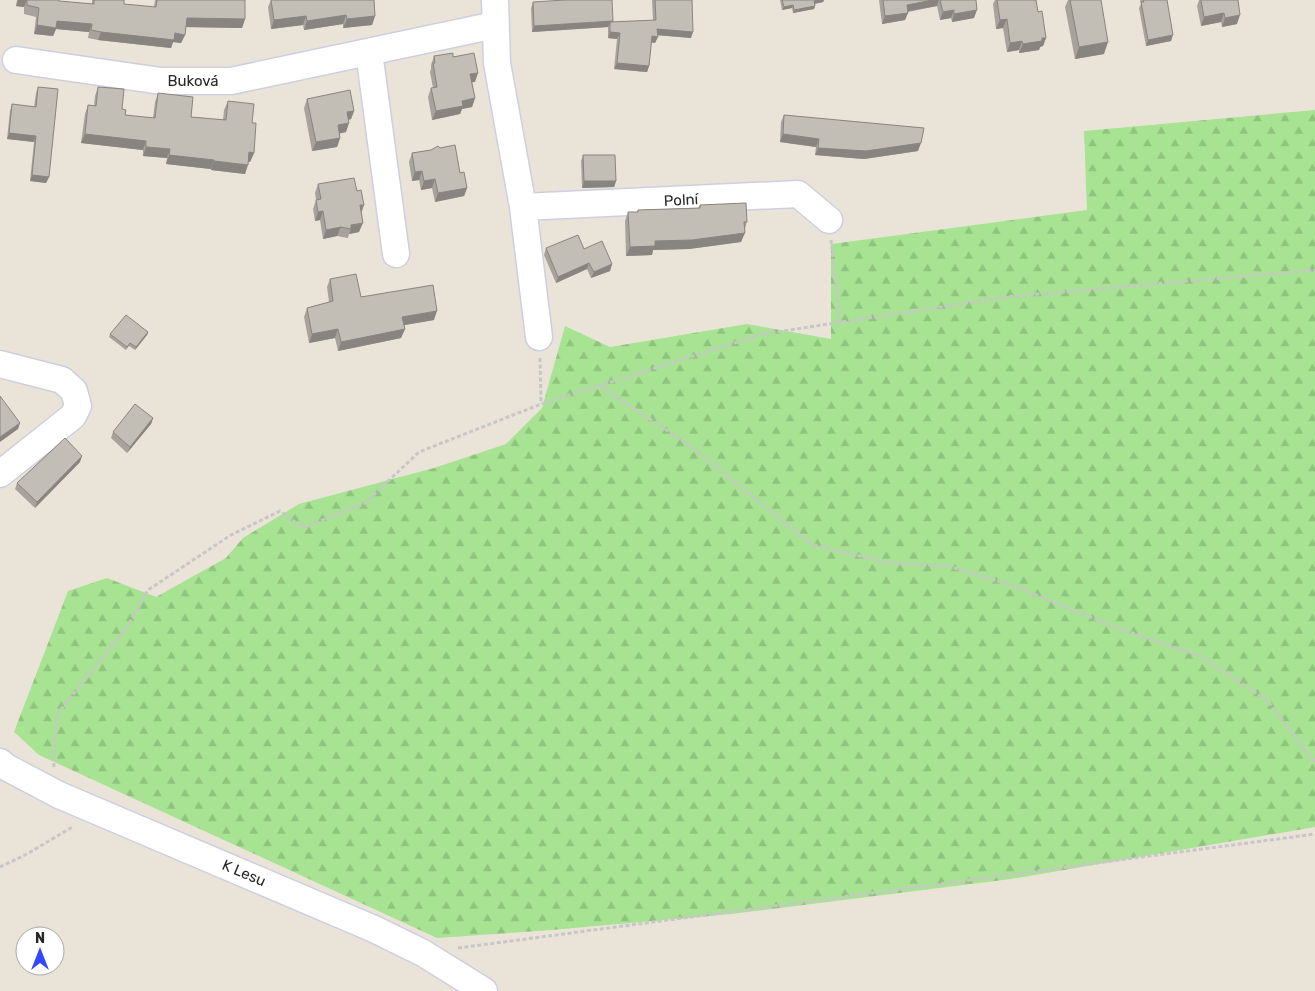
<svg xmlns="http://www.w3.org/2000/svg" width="1315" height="991" font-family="Rubik,sans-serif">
<defs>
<pattern id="forest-firs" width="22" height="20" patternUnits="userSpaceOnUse" patternTransform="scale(1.25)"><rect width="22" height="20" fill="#a7e392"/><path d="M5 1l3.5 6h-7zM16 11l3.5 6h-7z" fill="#90c37e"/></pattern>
</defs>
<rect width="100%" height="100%" fill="#eae4d8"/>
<!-- forest -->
<path fill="url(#forest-firs)" d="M1315,110V827L1011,879L731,914L552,930L437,938L39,755L14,732L68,591L107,578L156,597L226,558L243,538L299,504L434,468L506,444L542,408L565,326L610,347L747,324L831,339V244L1087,210L1084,131Z"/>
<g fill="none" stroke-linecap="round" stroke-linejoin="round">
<defs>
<path id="minor" d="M495,0L497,63L523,207L539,337
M369,52L396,254
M16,60L161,81H231L495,25
M523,207L798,194L829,220
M0,364L62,380L74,391L78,406L73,416L0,474
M0,762L6,767L59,795L374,929L423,953L484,991"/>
</defs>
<!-- minor casing -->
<use href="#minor" stroke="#cdcfe1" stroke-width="29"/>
<!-- path -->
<path stroke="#c7c7c7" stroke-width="3" stroke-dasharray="4 2.5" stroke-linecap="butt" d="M831,240L840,322
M540,358L541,404
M600,386L692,447L811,544L888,563L948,566L1011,585L1118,628L1200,656L1268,701L1312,760H1315
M54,767L53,756L58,713L126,629L148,590L231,535L280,511L303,528L365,503L419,452L541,404L763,334L1006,297L1315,270
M0,867L27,854L74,826
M458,948L1315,834"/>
<!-- minor -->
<use href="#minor" stroke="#fff" stroke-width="26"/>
</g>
<!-- wall -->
<path fill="#a7a39c" d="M17,0H59V1L92,4V0H124V4L154,7L155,0H245V19L242,28L186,27L185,35L181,43L173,42L171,48L98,40L88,38L89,32L56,29L53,36L34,34L36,17L24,14V7L16,6Z
M271,0H374L375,16L372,25L343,28V24L304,30L303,25L271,29L268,7Z
M652,0H692L691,38L658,35L655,43L651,42L649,66L647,72L614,69L617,39L608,38V27L532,32L531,8L533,2L613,21V22L653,21Z
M780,0H824L823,2L815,4V6L814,9L793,13L792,8L782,10Z
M879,0H976L974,18L952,22L951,18L940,20L937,6L908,12L905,20L882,24Z
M995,0H1036L1038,12L1046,38L1043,46L1040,47L1039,50L1019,53V50L1007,52L1003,28L996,29L993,4Z
M1068,0H1101L1104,54L1075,59L1065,7Z
M1140,0H1167L1171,41L1146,46L1139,8L1141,4Z
M1199,0H1238L1237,24L1222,27L1221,22L1201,26L1197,6Z
M434,56L453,57L475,82H472L475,98L472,107L462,109L460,114L432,120L428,97L431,88H433L430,72L431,69V65Z
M38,87L49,177L46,183L30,181L34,142L7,139L10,111L12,104L34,107L36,93Z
M98,87L122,109L125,115L153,118L155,102L158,93L191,117L223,120L224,110L228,101L252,123L254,153L250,162L248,161L245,174L211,170V169L166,164L167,158L143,156V150L81,143L85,114L88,105L94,106L95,96Z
M307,99L354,111L351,119L348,120L346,132L339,134L340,138L337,147L312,151L304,108Z
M784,115L918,151L864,159L815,155L816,147L780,142L781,122Z
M431,150L460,173L467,188L464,196L435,202L432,188L421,190L419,180L412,181L409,162L412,153Z
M583,155L616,181L614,187L582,188L581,161Z
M318,184L361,213L359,232L349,234L348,238L337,236L323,239L320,220L315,221L313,209L316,200L315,193Z
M700,205L747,222L741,242L689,249L653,250L652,255L626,256L625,221L628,212H637L638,210L698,208Z
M546,248L584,249L612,264L610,271L591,278L587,269L556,283L544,255Z
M330,279L361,297L434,320L404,325L405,329L401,338L338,351L335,338L309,343L304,317L307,308L329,302L327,287Z
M148,332L147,335L135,350L129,346L126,350L109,337L110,334Z
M153,418L151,424L127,453L111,438L113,432Z
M80,462L35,508L15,489L17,483Z"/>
<!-- shaded-wall -->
<path fill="#88847f" d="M18,0H27L24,7L16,6Z
M820,0H824L823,2L813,4L814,1Z
M933,0H939L937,6L904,12L907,5Z
M793,5L792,8L782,10L784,7Z
M815,6L814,9L793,13L794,10Z
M954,10L951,18L940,20L943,12Z
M977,10L974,18L952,22L954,14Z
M908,13L905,20L882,24L885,16Z
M1224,13L1221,22L1201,26L1204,17Z
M346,15L343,24L304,30L307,21Z
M1240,15L1237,24L1222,27L1225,18Z
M306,16L303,25L271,29L274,20Z
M375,16L372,25L343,28L347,19Z
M187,18L245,19L242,28L183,27Z
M1007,19L1003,28L996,29L1000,20Z
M57,21L92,24L89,32L56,29L53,36L34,34L37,25Z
M613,21L611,27L610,22L608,27L532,32L534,26Z
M657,29L693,32L691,38L655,35Z
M101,32L175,33L185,35L181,43L173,42L171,48L98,40Z
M610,32L620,33L617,39L608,38Z
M1173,35L1171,41L1146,46L1148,40Z
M652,36L658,37L655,43L650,42Z
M1042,38H1046L1043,46L1040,47L1039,50L1019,53L1023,44Z
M1022,41L1019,50L1007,52L1010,43Z
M1108,42L1104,54L1075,59L1079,47Z
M617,63L649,66L647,72L614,69Z
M478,73L475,82L467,83L470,74Z
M475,98L472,107L462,109L460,114L432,120L436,111L462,101Z
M354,111L351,119L344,121L347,112Z
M349,123L346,132L335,134L338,125Z
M9,133L36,136L34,142L7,139Z
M85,134L146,141L143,150L81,143Z
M783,134L819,139L816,147L780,142Z
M340,138L337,147L312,151L316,142Z
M921,143L918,151L864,159L815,155L818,148Z
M146,147L170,149L167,158L143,156Z
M249,152L254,153L250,162L246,161Z
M169,155L214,160L211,169L166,164Z
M214,161L248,165L245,174L211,170Z
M422,171L419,180L412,181L415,172Z
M32,175L49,177L46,183L30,181Z
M435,179L432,188L421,190L424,181Z
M584,181H616L614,187L582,188Z
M467,188L464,196L435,202L438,193Z
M360,205H364L361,214Z
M323,211L320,220L315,221L318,212Z
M363,223L359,232L349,234L351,229V225Z
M341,227L337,236L323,239L326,230Z
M745,233L741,242L689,249L653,250L652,255L626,256L630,247L655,241Z
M589,263L587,269L556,283L558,277Z
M612,264L610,271L591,278L594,272Z
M437,311L434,320L399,326L402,317Z
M338,329L335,338L309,343L312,334Z
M405,329L401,338L338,351L341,342Z
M148,332L147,335L135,350L136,347Z
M153,418L151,424L127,453L130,447Z
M20,423L18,429L0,442V437Z
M82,456L80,462L35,508L37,502Z"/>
<!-- building -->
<path fill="#c2bdb5" stroke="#88847f" d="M27,0H59V1L94,4V0H124V4L156,7L157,0H245V19L187,18L185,35L175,33L174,40L101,32L91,30L92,24L57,21L56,28L37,25L39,8L27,5Z
M271,0H374L375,16L347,19L346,15L307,21L306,16L274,20Z
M565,0H612L613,21L534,26L533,2Z
M655,0H692L693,32L657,29L658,37L652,36L649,66L617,63L620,33L610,32V22L656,20Z
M782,0H820L814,1L815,6L794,10L793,5L784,7Z
M883,0H933L907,5L908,13L885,16Z
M940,0H976L977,10L954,14V10L943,12Z
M997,0H1036L1038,12L1042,11L1046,38H1042V41L1023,44L1022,41L1010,43L1007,19L1000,20Z
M1070,0H1101L1108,42L1079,47Z
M1143,0H1167L1173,35L1148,40L1141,2H1144Z
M1201,0H1238L1240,15L1225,18L1224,13L1204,17Z
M453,53V57L474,53L478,73L470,74L475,98L462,101L463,106L436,111L431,88L437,87L433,63H435L434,56Z
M38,87L58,89L49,177L32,175L36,136L9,133L12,104L36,107Z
M98,87L124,89L122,109L126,110L125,115L155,118L158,93L193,97L191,117L226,120L228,101L254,104L252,123H256L254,153L249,152L248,165L214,161V160L169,155L170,149L146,147V141L85,134L88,105L96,106Z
M350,90L354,111L347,112L349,123L338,125L340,138L316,142L307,99Z
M784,115L924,128L921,143L866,151L818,148L819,139L783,134Z
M455,145L460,173L464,172L467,188L438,193L435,179L424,181L422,171L415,172L412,153L431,150L438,146L440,148Z
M583,155H615L616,181H584Z
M354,178L357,191L361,190L364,205H360L363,223L351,225V229L341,227L326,230L323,211L318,212L316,200L321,199L318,184Z
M746,203L747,222H744L745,233L692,240L655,241V246L630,247L628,212H638V210L700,208V205Z
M578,235L584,249L602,241L612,264L594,272L589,263L558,277L546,248Z
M356,274L361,297L433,285L437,311L402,317L405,329L341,342L338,329L312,334L307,308L333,301L330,279Z
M126,315L148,332L136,347L130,343L127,347L110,334Z
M0,396L20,423L0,437Z
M135,404L153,418L130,447L113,432Z
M65,438L82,456L37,502L17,483Z"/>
<g text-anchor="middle" stroke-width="4" stroke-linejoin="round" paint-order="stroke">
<!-- street labels -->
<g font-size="15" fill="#272727" stroke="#fff">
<text x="193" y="86">Buková</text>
<text transform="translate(681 200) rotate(-3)" y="5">Polní</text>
<text transform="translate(244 873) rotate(23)" y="5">K Lesu</text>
</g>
</g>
<!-- north arrow -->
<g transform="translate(40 951)"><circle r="24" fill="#ffffff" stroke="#a9a9a9"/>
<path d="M0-4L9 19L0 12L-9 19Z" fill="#3148fe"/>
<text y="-8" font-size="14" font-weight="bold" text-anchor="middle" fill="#272727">N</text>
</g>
</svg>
